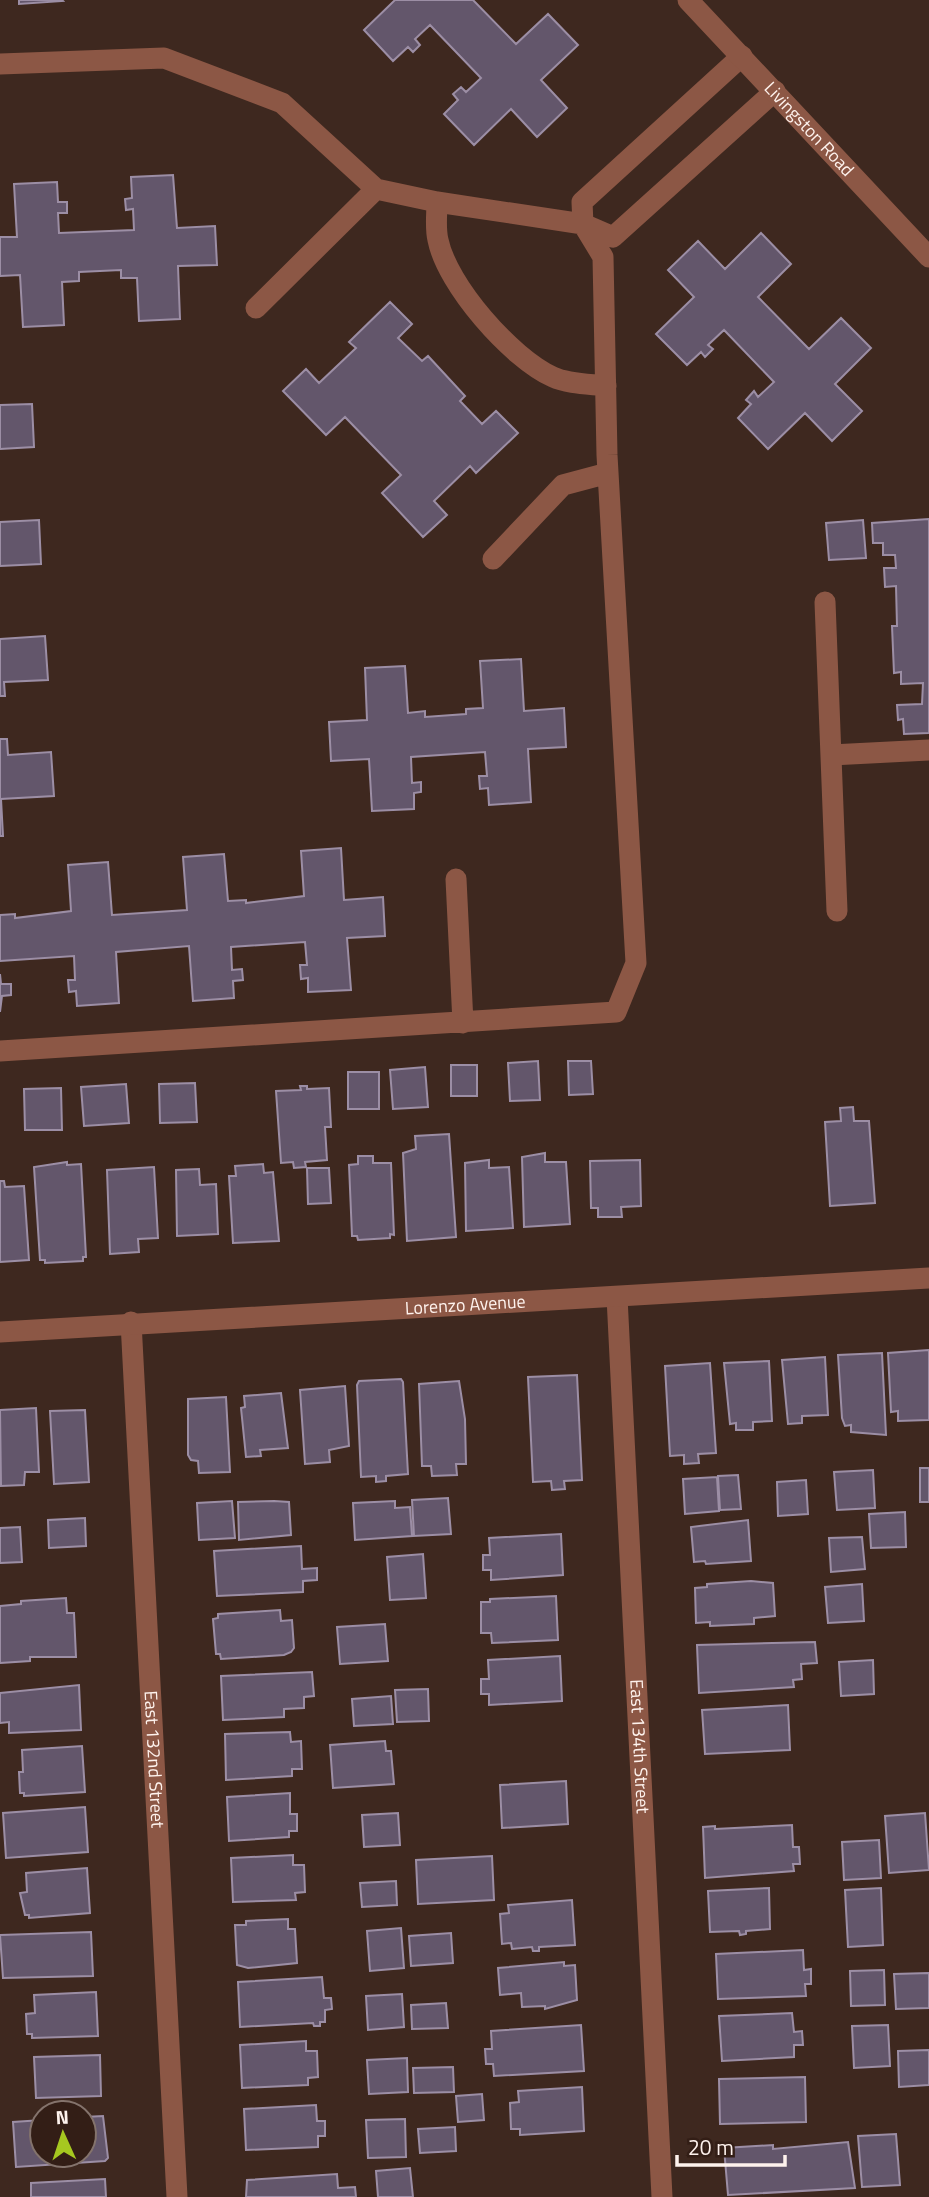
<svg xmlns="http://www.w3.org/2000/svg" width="929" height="2197" font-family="'Titillium Web',sans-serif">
<rect width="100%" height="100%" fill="#3e281f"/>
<!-- building -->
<path fill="#63566b" stroke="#9c8ea5" stroke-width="2" d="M19,0H62L63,1L19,4Z
M395,0H473L516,44L548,14L578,45L541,80L567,108L537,137L511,109L474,145L444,114L458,100L453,94L461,87L466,92L481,78L430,25L415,39L420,45L413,52L408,47L393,61L364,30Z
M173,175L177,228L215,226L217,265L178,266L180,319L139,321L137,278H121V270L79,272V281L62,282L64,325L23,327L20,275L0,276V237H17L14,184L57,182L58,202H67V213H58L59,233L134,230L133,209L126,210L125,199L132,198L131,177Z
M761,233L791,264L758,297L809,349L841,318L871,348L835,384L862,411L832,441L805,413L768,449L738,418L751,404L746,400L754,391L758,397L774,382L724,330L708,345L713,349L705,357L701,352L687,365L656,334L694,297L668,270L698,241L725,269Z
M390,302L412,324L398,338L422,361L428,356L465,396L460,401L482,424L496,411L518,433L476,473L470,466L434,501L447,515L423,537L382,493L401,475L345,417L326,435L283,391L306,369L319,383L356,348L349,342Z
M32,404L34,447L0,449V405Z
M929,519V733L904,734L903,719L898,720L897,705L922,704L923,683L901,684V672L894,673L892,626H897L896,586L885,587L884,568H896L895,555H883V543H873L872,523Z
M39,520L41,564L0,566V522Z
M863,520L866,558L829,560L826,523Z
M45,636L48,680L4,682L5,696H0V639Z
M521,659L524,711L564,708L566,747L528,749L531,802L489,805L488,788L480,789L479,776H487L485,752L411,757L412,783L421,782V792L414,793V809L372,811L369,759L331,761L329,722L367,720L365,668L405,666L408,713L425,711V717L466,714V709L483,708L480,661Z
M0,739H7L8,755L51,752L54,796L1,799L3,836H0Z
M341,848L344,900L383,897L385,936L347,938L351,990L308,992V978L301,979L300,965H307L305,942L231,947L232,970L242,969L243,980L233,981L234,998L193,1001L189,946L116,952L119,1003L77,1006L76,991L69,992L68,980H75L74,956L0,961V915L15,914V918L71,911L68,865L108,862L112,915L187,910L183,857L224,854L228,901L246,900V903L304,896L301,851Z
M0,974L1,984H11V995L2,996L0,1012Z
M538,1061L540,1100L510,1101L508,1063Z
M568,1061H591L593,1094L569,1095Z
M451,1065H477V1096H451Z
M425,1067L428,1107L393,1109L390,1070Z
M348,1072H379V1109H348Z
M195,1083L197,1122L160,1123L159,1084Z
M126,1084L129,1123L84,1126L81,1087Z
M300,1086H307V1089L329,1088L331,1127H325L327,1160L305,1162L306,1167L294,1168L293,1162L281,1163L276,1091L301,1090Z
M61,1088L62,1130H25L24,1089Z
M853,1107L854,1121H869L875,1203L830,1206L825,1122L841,1121L840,1108Z
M449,1134L456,1237L407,1241L403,1153L416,1149L415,1136Z
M545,1153V1162H566L570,1224L524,1227L522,1157Z
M358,1156H373V1163H391L394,1235L390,1234V1238L358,1240L357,1236H352L349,1165L358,1164Z
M489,1160V1168L509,1167L513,1228L466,1231L465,1163Z
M640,1160L641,1206L621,1207L622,1217H598V1208H591L590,1161Z
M67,1162V1165L81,1164L86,1257H83V1261L45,1263V1260H40L34,1167Z
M263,1164L264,1173L273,1172L279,1241L233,1243L229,1176H236L235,1166Z
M154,1167L158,1238L138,1239L139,1252L110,1254L107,1170Z
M307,1168H329L331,1203L308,1204Z
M199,1169L200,1185L216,1184L218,1234L177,1236L176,1170Z
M0,1181H4L5,1187L24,1186L29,1260L0,1262Z
M929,1350V1420L898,1421V1411L891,1412L888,1353Z
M882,1353L886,1435L851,1432V1425L845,1426L842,1418L838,1355Z
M825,1357L828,1415L802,1416V1423L788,1424L782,1360Z
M769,1361L772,1421L753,1422V1430H736V1423L730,1424L724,1363Z
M710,1363L716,1453L698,1454L699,1463L684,1464V1455L670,1456L665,1366Z
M577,1375L582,1480L564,1481L565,1489L552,1490L551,1481L533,1482L528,1377Z
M401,1379L403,1382L408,1474L386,1476V1481L376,1482V1476L361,1477L357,1385L359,1381Z
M459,1381L465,1419L466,1464H456L457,1475L432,1476L431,1466H422L419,1384Z
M345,1386L349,1446L329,1450L330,1462L305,1464L300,1390Z
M281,1393L288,1448L260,1450L261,1456L246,1457L241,1408L245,1407L244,1396Z
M226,1397L230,1472L199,1473L198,1461L191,1460L188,1455V1399Z
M36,1408L39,1472H25L24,1485L1,1486L0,1410Z
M85,1410L89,1482L54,1484L50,1411Z
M920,1468H929V1502H920Z
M873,1470L875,1508L837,1510L834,1472Z
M738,1475L741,1509L720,1510L718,1476Z
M717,1477L719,1511L685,1514L683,1479Z
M806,1480L808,1514L778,1516L777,1482Z
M448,1498L451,1534L414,1536L412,1500Z
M232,1501L235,1538L199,1540L197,1503Z
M274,1501L289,1502L291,1535L239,1540L238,1502Z
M395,1501V1508L410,1507L412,1536L355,1540L353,1503Z
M905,1512L906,1547L871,1548L869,1514Z
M85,1518L86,1546L49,1548L48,1520Z
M748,1520L751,1561L706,1564L705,1561L694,1562L691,1527Z
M20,1527L22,1562L0,1563V1528Z
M561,1534L563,1575L491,1580V1570H483V1555H490L489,1538Z
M862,1537L865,1569L831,1572L829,1538Z
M301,1546L302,1569L317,1568V1580L303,1581V1592L217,1596L214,1551Z
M423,1554L426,1598L390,1600L387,1557Z
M751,1581L773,1583L775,1616L754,1618V1624L710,1626V1622L696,1623L695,1588L707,1587V1584Z
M862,1584L864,1621L828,1623L825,1587Z
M556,1596L558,1640L492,1643L491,1633H481V1602H490V1599Z
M66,1598L67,1613H74L76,1657H30V1661L0,1663V1606L21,1604V1601Z
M280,1610L281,1621L292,1620L294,1648L291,1652L284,1655L221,1659L220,1654H216L213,1619L218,1618V1614Z
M385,1624L388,1661L340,1664L337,1627Z
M815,1642L817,1663L801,1664L802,1679L793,1680L794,1687L699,1693L697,1645Z
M560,1656L562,1701L489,1705V1694H481V1679H489L488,1660Z
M873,1660L874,1694L841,1696L839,1662Z
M312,1672L314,1696L304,1697V1708L284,1709V1717L223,1720L221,1676Z
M79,1685L81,1730L9,1733V1722L0,1723V1693Z
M428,1689L429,1721L397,1722L395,1690Z
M391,1696L393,1724L354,1726L352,1699Z
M788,1705L790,1750L705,1754L702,1710Z
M290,1732L291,1742L301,1741L302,1769H292V1776L226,1780L225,1734Z
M385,1741L386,1751H391L394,1784L333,1788L330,1745Z
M82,1746L85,1792L24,1796V1793H20L19,1772H23L22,1750Z
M566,1781L568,1824L502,1828L500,1785Z
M290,1793V1814H297V1831H289V1837L229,1841L227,1797Z
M85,1807L88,1852L6,1858L3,1813Z
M398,1813L400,1845L364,1847L362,1815Z
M925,1813L929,1870L889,1873L885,1816Z
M792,1825L793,1847H799L800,1864H793L794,1871L705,1878L703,1827L715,1826V1829Z
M879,1840L881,1878L844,1880L842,1842Z
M293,1855V1865H304L305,1892L295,1893L296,1900L233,1902L231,1858Z
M492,1856L494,1900L418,1904L416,1860Z
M87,1868L90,1913L29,1918V1915H25L20,1893L27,1892L26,1873Z
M396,1881L397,1905L362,1907L360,1883Z
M769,1888L770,1929L746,1931V1934L740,1935L739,1931L710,1932L708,1891Z
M881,1888L883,1945L848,1947L845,1890Z
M572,1900L575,1945L539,1947V1951H533L532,1947L512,1949L511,1943L502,1944L500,1914L509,1913L508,1905Z
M288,1919V1929H295L297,1963L248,1968L237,1965L235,1925H246V1921Z
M401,1928L404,1968L370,1971L367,1931Z
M91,1932L93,1976L3,1978L0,1935Z
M451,1933L453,1963L411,1966L409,1936Z
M803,1950L804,1970L811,1969V1984H805L806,1996L718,1999L716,1954Z
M564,1962V1966L575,1965L577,2000L545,2009V2006L522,2007L521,1993L500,1995L498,1968Z
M884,1970L885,2005L851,2006L850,1971Z
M929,1973V2008L896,2009L894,1974Z
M322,1977L324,1998H331L332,2009L325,2010V2022H320V2026H314L313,2023L240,2027L238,1982Z
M96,1992L98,2036L32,2038V2034H27L26,2014L35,2013L34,1995Z
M402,1994L404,2027L368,2030L366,1996Z
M446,2003L448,2028L412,2029L411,2005Z
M792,2013L794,2032L802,2031L803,2045H794V2057L722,2061L719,2016Z
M581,2025L584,2071L494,2076L493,2064H486L485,2049H492L491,2031Z
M888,2025L890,2066L854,2068L852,2026Z
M306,2041V2051H317L318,2077L308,2078V2085L242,2088L240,2045Z
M929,2050V2085L899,2087L898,2051Z
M100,2055L101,2096L36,2098L34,2057Z
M407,2058L408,2092L369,2094L367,2060Z
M453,2067L454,2092L414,2093L413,2068Z
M805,2077L806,2122L720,2124L719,2079Z
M582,2087L584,2131L520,2135V2129H511L510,2103L519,2102L518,2091Z
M482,2094L484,2120L458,2122L456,2096Z
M316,2105L317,2121H325V2136H318V2147L246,2150L244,2109Z
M103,2116L108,2158L105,2161L16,2167L13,2122L42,2120V2155H84V2117Z
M405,2119L406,2157L368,2158L366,2120Z
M455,2127L456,2151L420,2153L418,2129Z
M896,2134L900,2185L862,2187L858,2136Z
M848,2142L855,2188L728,2195L724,2148L773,2145V2149Z
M410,2168L413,2197H378L376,2171Z
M337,2174L338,2188L355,2187L356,2197H246L247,2180Z
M105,2179L106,2197H31V2183Z"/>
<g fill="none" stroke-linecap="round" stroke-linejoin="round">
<!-- lane -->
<path stroke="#8c5745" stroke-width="21" d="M0,64L164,58L282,103L376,189L437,202L583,224L613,237L775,91
M437,202C437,214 435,228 438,240C447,285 511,358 553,377C568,384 590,384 606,386
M256,308L376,189
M493,559L563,485L608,473
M825,602L837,911
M831,755L929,750
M456,879L463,1023
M0,1051L616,1012L636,963L607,455L603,257L583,224L582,202L742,56"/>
<!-- street -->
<g stroke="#8c5745" stroke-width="21">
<path id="s1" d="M688,0L929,257"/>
<path id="s2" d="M617,1297L662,2197"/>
<path id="s3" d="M131,1322L177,2197"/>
<path id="s4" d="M0,1332L929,1278"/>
</g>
</g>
<g text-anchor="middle" stroke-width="6" stroke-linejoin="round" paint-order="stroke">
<!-- street labels -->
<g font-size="18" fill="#fef2ed" stroke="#331e16">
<text dy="6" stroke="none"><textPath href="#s1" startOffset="177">Livingston Road</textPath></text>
<text dy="6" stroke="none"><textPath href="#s4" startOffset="466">Lorenzo Avenue</textPath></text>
<text dy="6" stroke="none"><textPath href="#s2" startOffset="450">East 134th Street</textPath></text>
<text dy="6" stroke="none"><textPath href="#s3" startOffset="438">East 132nd Street</textPath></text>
</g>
</g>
<!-- north arrow -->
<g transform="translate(63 2134) rotate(357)"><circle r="33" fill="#331e16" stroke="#84736c" stroke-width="2"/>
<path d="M0-5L12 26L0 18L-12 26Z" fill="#a6c820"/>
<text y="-10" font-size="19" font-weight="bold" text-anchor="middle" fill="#fef2ed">N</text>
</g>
<!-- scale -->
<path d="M677 2155v10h108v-10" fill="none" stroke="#fef2ed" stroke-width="3.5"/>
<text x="688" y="2155" font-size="21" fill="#fef2ed" stroke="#331e16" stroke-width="5" paint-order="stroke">20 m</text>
</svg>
